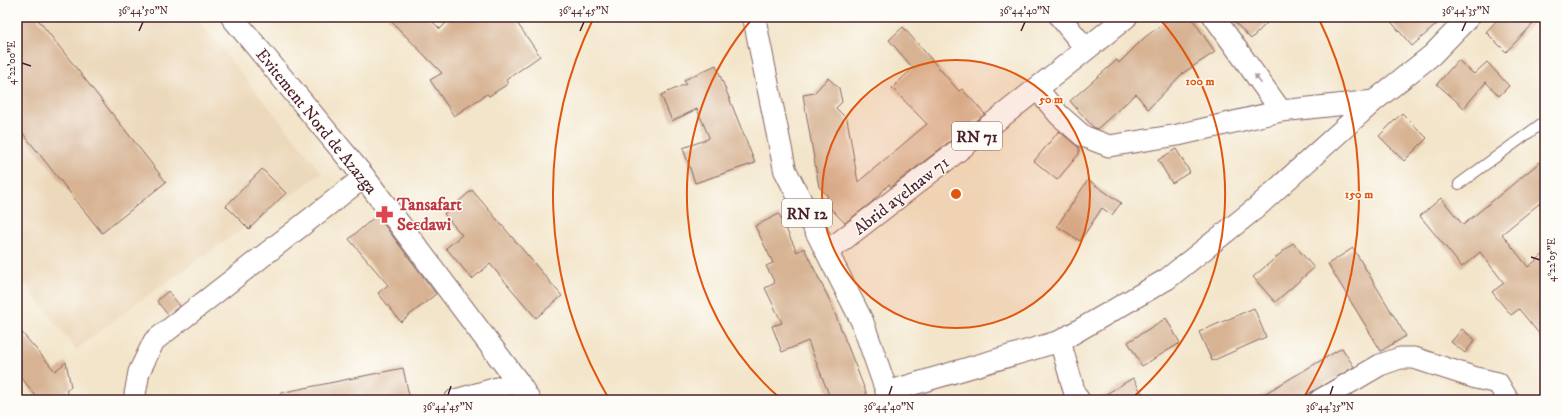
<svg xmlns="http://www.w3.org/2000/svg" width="1562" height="417" font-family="'IM FELL DW Pica',serif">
<rect width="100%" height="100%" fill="#fdfcf7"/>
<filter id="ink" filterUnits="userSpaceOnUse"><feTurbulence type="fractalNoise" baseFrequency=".025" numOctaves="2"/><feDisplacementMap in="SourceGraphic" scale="8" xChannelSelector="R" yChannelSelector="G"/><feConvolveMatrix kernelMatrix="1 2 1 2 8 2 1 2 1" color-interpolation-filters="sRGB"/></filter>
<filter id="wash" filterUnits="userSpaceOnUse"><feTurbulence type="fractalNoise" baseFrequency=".012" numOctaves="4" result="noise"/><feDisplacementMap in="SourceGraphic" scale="16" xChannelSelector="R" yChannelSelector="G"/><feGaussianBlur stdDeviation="0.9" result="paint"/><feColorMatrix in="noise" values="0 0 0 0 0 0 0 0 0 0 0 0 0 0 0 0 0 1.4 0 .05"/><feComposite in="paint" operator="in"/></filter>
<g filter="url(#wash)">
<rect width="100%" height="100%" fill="#f3e5ca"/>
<!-- built -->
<path fill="#ecd8ba" d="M17,17H196L322,173L131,307L76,350L17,274Z"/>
<g id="blocks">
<!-- building -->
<path fill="#d7b393" d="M17,17H36L166,182L102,233L17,126Z
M387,17H428L440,29L452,17H513L540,56L506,80L508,84L489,96L487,94L454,116L430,80L442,73Z
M1173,17H1191L1215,52L1183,73L1148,109L1136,94L1097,129L1093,127L1070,101L1117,60L1119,63L1145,37Z
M1230,17H1273L1251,39Z
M1387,17H1445L1412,46Z
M1500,17H1526L1533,24L1506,52L1486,32Z
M903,27L959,91L962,89L985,114L891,187L889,184L871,203L845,223L830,208L827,195L819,187L803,95L814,93L828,78L839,88L842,102L836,108L847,119L858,182L927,124L892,88L913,68L889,40Z
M1458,60L1474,74L1487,62L1509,86L1499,96L1486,82L1464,108L1437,84Z
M716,65L755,163L695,183L683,148L708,139L709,137L697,109L672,121L661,95L686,84L684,80Z
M1402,113L1427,138L1404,161L1379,136Z
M1059,131L1079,148V154L1057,180L1034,161Z
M1176,149L1190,172L1172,183L1158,160Z
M1545,158V199L1502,234L1528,267L1545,253V341L1519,309L1511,315L1492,292L1504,283L1480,252L1462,267L1420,216L1441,198L1463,225Z
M262,169L286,193L249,229L226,206Z
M1088,180L1121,203L1112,215L1102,208L1080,241L1057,226Z
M472,190L562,296L536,318L490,264L472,279L446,248L462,235L444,214Z
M779,214L797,252L804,248L830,301L869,400H831L808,341L782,352L772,326L782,323L765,288L775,283L766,266L773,263L755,226Z
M377,215L436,294L401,322L378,293L388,285L349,239Z
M1293,243L1314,268L1275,302L1253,277Z
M1353,248L1406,336L1381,351L1328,264Z
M168,291L180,306L168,315L157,301Z
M1254,308L1266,337L1212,361L1199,332Z
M1166,318L1180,343L1142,366L1128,342Z
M17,327L55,371L66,362L71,387L66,391L73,400H39L17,372Z
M1462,329L1475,340L1465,353L1451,342Z
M1342,348L1354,367L1310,393L1299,400H1254Z
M403,368L410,400H280V393Z
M1133,378L1146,400H1096Z"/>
</g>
</g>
<g filter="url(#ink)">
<use href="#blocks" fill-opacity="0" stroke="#856463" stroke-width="1"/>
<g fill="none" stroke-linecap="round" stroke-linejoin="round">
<defs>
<path id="lane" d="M1459,184L1545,121"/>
<path id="street" d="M1060,17L1085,48
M1214,17L1281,111
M1037,89L1059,115L1083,136L1109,146L1178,135L1281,111L1374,101
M1060,341L1075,394L1079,400
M887,392L1060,341L1167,279L1256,208L1374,101L1432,55L1469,17
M134,400L139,372L154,341L364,177
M455,400L518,382
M1320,400L1380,365L1400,358H1414L1476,378L1498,383L1508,400"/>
<path id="primary" d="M232,17L364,177L518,382L529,400
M754,17L785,170L862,321L887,392V400
M827,252C927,175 1028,97 1126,17"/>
</defs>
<!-- lane casing -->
<use href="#lane" stroke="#856463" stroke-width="12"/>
<!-- street casing -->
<use href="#street" stroke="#856463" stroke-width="23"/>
<!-- primary casing -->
<use href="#primary" stroke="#856463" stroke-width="24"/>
<!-- lane -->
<use href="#lane" stroke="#fff" stroke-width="10"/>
<!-- street -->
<use href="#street" stroke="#fff" stroke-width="21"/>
<!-- primary -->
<use href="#primary" stroke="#fff" stroke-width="22"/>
</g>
<!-- one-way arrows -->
<defs><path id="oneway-solid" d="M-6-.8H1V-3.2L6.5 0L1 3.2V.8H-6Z"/></defs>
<use fill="#ae9aa0" href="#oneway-solid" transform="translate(1258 79) rotate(-126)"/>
</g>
<!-- ticks -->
<path fill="none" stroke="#4a1f2b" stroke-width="1.5" d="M139,31L143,22M580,31L584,22M1021,31L1025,22M1462,31L1466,22M22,63L31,66M1531,257L1540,260M448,395L451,386M889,395L892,386M1330,395L1333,386"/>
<!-- distance rings -->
<circle cx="956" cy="194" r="134" fill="#e0560e" fill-opacity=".12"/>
<g fill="none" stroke="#e0560e" stroke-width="2">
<circle cx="956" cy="194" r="134"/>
<path d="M781 399A269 269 0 0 1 753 18M1159 18A269 269 0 0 1 1131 399"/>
<path d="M609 399A403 403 0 0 1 594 17M1318 17A403 403 0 0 1 1303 399"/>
</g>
<!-- icons -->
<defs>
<symbol id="pharmacy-bare" viewBox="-9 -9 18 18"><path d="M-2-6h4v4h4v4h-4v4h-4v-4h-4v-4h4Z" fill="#e0444e" stroke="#fdfcf7" stroke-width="2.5" paint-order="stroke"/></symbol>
</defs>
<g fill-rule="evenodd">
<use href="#pharmacy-bare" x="372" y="202" width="25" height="25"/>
</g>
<g text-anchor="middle" stroke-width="3" stroke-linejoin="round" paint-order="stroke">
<!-- shield labels -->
<g fill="#fdfcf7" stroke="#806168" stroke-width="1">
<rect x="952" y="122" width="50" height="28" rx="3"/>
<rect x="782" y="199" width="50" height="28" rx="3"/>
</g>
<g font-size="16" font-weight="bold" fill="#4a1f2b">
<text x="977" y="142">RN 71</text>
<text x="807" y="219">RN 12</text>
</g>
<!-- street labels -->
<g font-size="17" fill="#4a1f2b" stroke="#fdfcf7">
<text transform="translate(317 121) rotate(51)" y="6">Evitement Nord de Azazga</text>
<text transform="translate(901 195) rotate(-38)" y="6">Abrid aɣelnaw 71</text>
</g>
<!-- health labels -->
<g font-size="17" font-weight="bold" fill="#be3a42" stroke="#fdfcf7" text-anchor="start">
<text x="397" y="210">Tansafart<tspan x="397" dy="20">Seɛdawi</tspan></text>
</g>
</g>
<circle cx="956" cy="194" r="6" fill="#e0560e" stroke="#fdfcf7" stroke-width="2"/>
<g font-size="12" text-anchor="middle" font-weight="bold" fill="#e0560e" stroke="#fdfcf7" stroke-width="3" stroke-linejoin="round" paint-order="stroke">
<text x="1200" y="85">100 m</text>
<text x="1051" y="103">50 m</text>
<text x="1359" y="198">150 m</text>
</g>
<!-- margin -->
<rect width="1562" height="417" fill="none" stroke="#fdfcf7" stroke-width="44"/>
<rect x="22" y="22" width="1518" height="373" fill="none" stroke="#4a1f2b" stroke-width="1.5"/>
<g font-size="10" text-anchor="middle" fill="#4a1f2b">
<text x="143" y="14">36°44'50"N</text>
<text x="584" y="14">36°44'45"N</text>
<text x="1025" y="14">36°44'40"N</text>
<text x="1466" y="14">36°44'35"N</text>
<text transform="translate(11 63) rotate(-90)" y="4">4°22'00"E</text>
<text transform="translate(1551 260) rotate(-90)" y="4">4°22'05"E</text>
<text x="448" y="410">36°44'45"N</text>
<text x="889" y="410">36°44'40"N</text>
<text x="1330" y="410">36°44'35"N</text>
</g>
</svg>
